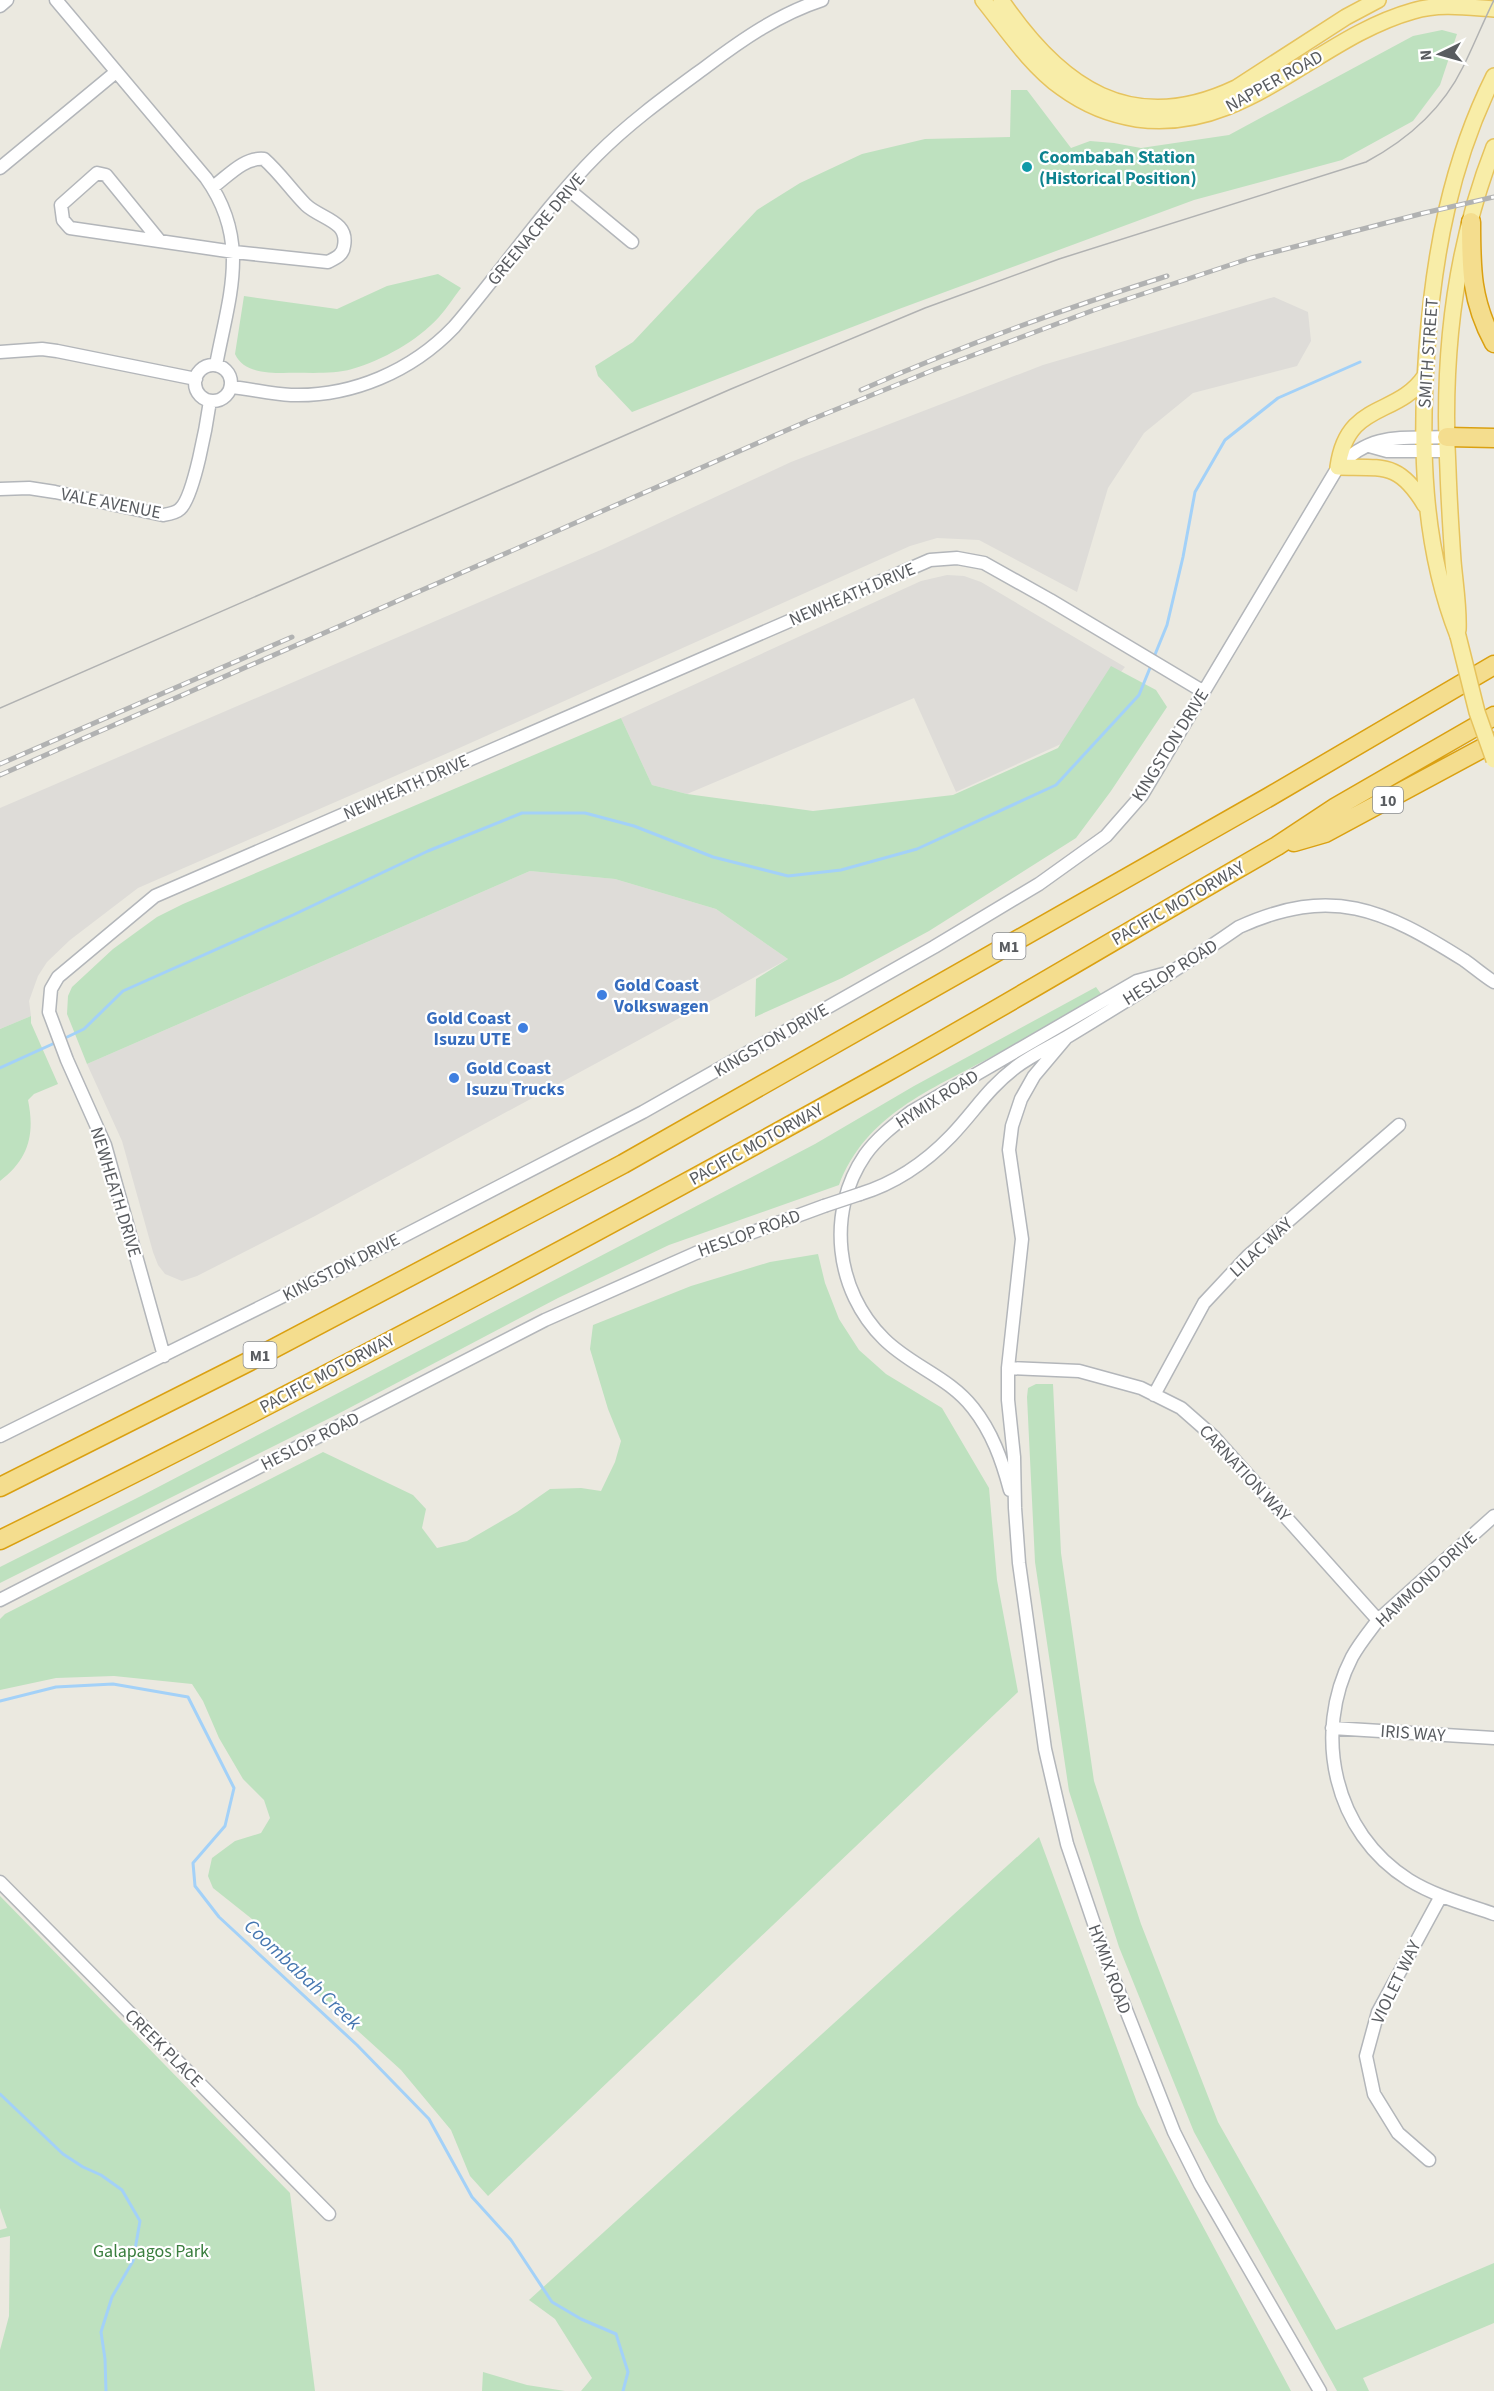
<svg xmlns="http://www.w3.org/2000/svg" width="1494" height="2391" font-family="'Source Sans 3',sans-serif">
<rect width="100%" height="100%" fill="#ebe9e0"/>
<!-- industrial -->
<path fill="#dedcd8" d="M1274,297L1308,312L1311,341L1297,366L1193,393L1144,433L1108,488L1077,592L979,540L937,538L910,546L457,749L138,888L70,940L47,962L38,976L29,1001L31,1016L0,1029V808L603,549L791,462L1043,365Z
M947,575L964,576L981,582L1125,667L1061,744L956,792L914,698L687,794L652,785L621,718L921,581Z
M530,871L615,879L716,909L788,959L315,1216L197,1276L182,1281L165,1274L158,1265L153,1252L122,1141L87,1064Z"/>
<!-- green -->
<path fill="#bee1bf" d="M1442,30L1457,34L1440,85L1413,121L1342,160L1194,200L899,309L632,412L598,376L595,366L633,342L757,210L800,183L862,154L925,139L1010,137L1011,90H1027L1071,148L1090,141L1114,143L1141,148L1229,135L1413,36Z
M438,274L461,288C454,297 447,308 439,317C417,341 383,360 352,369C331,375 305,372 283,373C266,373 243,372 235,354L244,296L337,309L387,286Z
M1111,666L1156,690L1167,707L1111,791L1076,838L929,931L842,978L755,1017L756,979L788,959L716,909L615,879L530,871L87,1064L67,1014L68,996L72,987L113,949L157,917L183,904L621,718L652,785L687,794L813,811L953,795L1058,748Z
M1096,987L1101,994C1065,1015 1030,1036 993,1056C931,1090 866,1114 839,1185L669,1245L558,1298L336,1415L0,1583V1567L141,1496L815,1144L914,1086Z
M31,1016V1023L58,1084L34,1094L28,1100C35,1134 29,1159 0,1181V1029Z
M818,1254L825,1283L839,1319L859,1350L886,1374L942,1408L989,1488L997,1580L1018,1692L488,2196L470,2176L451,2130L401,2070L314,1991L252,1919L213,1888L208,1876L212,1858L235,1841L261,1833L270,1818L264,1800L243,1779L219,1738L203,1701L192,1684L114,1676L56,1678L0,1690V1619L5,1614L323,1452L413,1495L426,1509L422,1528L437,1548L467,1541L517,1512L550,1489L581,1488L601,1491L615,1462L621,1441L608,1409L590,1349L593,1325L691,1286L770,1262Z
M1036,1384H1053L1061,1553L1094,1781L1141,1924L1218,2122L1336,2330L1494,2263V2323L1363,2378L1369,2391H1337L1194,2132L1119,1947L1069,1791L1035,1562L1027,1397L1028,1388Z
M1039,1837L1138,2105L1291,2391H581L592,2378L555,2319L529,2300Z
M0,1896L290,2193L315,2391H0V2350L9,2316L10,2236L0,2238V2230L7,2228L0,2208Z
M483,2372L527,2385L565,2391H482Z"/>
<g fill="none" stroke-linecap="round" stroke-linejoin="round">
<!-- stream -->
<path stroke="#a3d1f8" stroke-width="3" d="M1154,657L1167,625L1183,557L1195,492L1225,440L1278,398L1360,362
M63,1039L84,1029L123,991L293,915L428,851L522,813H585L634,826L713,857L788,876L841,870L917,849L1056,785L1139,695L1152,663
M0,1068L57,1042
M0,1701L56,1687L113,1684L188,1697L234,1788L225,1826L193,1863L195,1886L219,1917L357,2045L429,2119L472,2197L511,2240L552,2302L581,2319L616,2334L628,2372L623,2391
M0,2094L63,2154L83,2167L101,2175L122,2190L140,2221L133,2261L112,2297L101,2332L105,2359L106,2391"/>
<defs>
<path id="minor" d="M56,0L206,178C251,241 229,296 216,365
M0,6L7,0
M0,168L116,72
M568,189L632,242
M159,240L106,175L97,173L61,205L63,220L70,228L234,252L328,262C336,258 343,255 344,246C349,221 321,219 306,205C291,190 280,173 264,159C244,157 228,176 213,187
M0,352L42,349L57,351L196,379
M195 383a18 18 0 1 1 36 0a18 18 0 1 1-36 0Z
M231,387C251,389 271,394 291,395C352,397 412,371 454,327C502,271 545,207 597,155C631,121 669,94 707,66C743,39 779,14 822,0
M1369,446L1387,451H1447
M0,489L29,488L55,492L163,515C169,514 176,513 180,509C194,497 207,422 210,401
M1066,1038L1034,1076L1021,1099L1012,1126L1009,1150L1022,1239L1008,1368V1400L1014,1457L1015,1508L1019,1563L1045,1749L1067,1844L1106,1959L1174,2132L1200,2184L1320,2391
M860,1194C896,1183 925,1163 951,1136C975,1111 987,1089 1016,1067C1032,1055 1050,1047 1067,1037C1125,1002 1183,966 1239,927C1332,885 1383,909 1464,960C1474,967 1483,975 1494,982
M164,1356L105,1145L67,1060L49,1012L51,989L58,977L155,896L930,560L957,558L984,563L1050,600L1204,692
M1008,1368L1079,1371L1141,1388L1181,1408L1214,1437L1378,1620
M1154,1395L1204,1303L1248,1256L1399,1125
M0,1436L386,1245L643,1112L934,947L1039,884L1106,836L1142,795L1338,467C1373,431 1402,439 1447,437
M1010,1490C1002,1460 992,1432 973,1408C949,1377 911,1366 884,1339C835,1291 826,1212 865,1155C877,1138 894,1125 911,1112L1137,981L1167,973
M1494,1516L1378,1620C1369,1632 1359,1644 1352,1657C1312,1734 1334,1833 1409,1880C1435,1896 1465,1904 1494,1914
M0,1600L545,1320L696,1253L824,1206
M1332,1728L1494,1738
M0,1882L329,2214
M1429,2160L1398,2133L1374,2094L1366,2056L1378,2012L1441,1896"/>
<path id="major" d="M983,0C1007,30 1031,66 1062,88C1084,104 1110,115 1137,119C1245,134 1316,38 1413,11C1440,3 1466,7 1494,9
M1001,0C1060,87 1131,138 1236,88L1346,17L1378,0
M1425,505C1399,462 1384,468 1338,467C1347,400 1397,418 1425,376
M1458,630C1459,607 1455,584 1453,561C1451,531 1449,501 1448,470C1442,361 1454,249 1494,147
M1458,636C1422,545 1420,445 1427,348C1434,253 1451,162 1494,76"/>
<path id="highway" d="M1471,222C1471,268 1471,301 1494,343
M1447,437L1494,438
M1294,842L1325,833L1494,742
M0,1487L248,1362L623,1164L1269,797L1494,665
M0,1540C299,1393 594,1235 885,1073C1017,999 1146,921 1277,846L1336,807L1494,716"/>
</defs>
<!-- minor casing -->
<use href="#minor" stroke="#b3b6ba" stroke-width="15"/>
<!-- major casing -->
<use href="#major" stroke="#e6c35e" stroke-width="18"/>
<!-- highway casing -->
<use href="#highway" stroke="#daa011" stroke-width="21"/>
<!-- minor -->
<use href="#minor" stroke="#fff" stroke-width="12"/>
<!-- major -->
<use href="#major" stroke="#f8eda8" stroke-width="15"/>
<!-- highway -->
<use href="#highway" stroke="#f4dd8e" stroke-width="18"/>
<!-- tram -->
<path stroke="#b1b2b2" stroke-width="1.5" d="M0,708L731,389L925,308L1059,259L1366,162C1407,140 1442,110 1463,67C1474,45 1483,22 1494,0"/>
<defs>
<path id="rail" d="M861,390C961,346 1063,309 1167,276
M0,764L292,637
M0,775L810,420L936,369L1094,310L1251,258L1424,213L1494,197"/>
</defs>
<!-- rail casing -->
<use href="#rail" stroke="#b1b2b2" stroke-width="5"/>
<!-- rail -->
<use href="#rail" stroke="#fff" stroke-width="3" stroke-dasharray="9" stroke-linecap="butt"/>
<defs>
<path id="minor-bridge" d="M824,1206L860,1194"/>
<path id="major-bridge" d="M1458,636L1477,712L1494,760"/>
</defs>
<!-- minor-bridge casing -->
<use href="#minor-bridge" stroke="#b3b6ba" stroke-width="15" stroke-linecap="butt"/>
<!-- major-bridge casing -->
<use href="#major-bridge" stroke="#e6c35e" stroke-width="18" stroke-linecap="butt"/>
<!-- minor-bridge -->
<use href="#minor-bridge" stroke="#fff" stroke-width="12"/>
<!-- major-bridge -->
<use href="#major-bridge" stroke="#f8eda8" stroke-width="15"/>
</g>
<!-- markers -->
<circle fill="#0f9aa8" stroke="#fff" stroke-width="2" cx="1027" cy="167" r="6"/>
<g fill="#3f7fe0" stroke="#fff" stroke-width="2">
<circle cx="602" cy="995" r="6"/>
<circle cx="523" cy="1028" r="6"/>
<circle cx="454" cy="1078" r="6"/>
</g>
<g text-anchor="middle" stroke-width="4.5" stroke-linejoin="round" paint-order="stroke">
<!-- shield labels -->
<g fill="#fff" stroke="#8b8d90" stroke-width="1.5">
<rect x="1373" y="787" width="30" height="26" rx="4.5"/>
<rect x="992.5" y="933" width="33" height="26" rx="4.5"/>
<rect x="243.5" y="1342" width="33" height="26" rx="4.5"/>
</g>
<g font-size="16" font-weight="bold" fill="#595c60">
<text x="1388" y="806">10</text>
<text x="1009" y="952">M1</text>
<text x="260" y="1361">M1</text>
</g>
<!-- street labels -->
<g font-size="18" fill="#595c60" stroke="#fff">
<text transform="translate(1274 81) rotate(-29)" y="6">NAPPER ROAD</text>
<text transform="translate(536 229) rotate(-50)" y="6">GREENACRE DRIVE</text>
<text transform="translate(1428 353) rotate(-86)" y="6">SMITH STREET</text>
<text transform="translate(111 503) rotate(11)" y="6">VALE AVENUE</text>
<text transform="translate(852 594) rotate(-23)" y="6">NEWHEATH DRIVE</text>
<text transform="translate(1170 745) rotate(-58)" y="6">KINGSTON DRIVE</text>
<text transform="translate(406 787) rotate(-24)" y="6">NEWHEATH DRIVE</text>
<text transform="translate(1178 903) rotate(-30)" y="6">PACIFIC MOTORWAY</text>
<text transform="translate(1170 972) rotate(-32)" y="6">HESLOP ROAD</text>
<text transform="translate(771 1040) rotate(-30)" y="6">KINGSTON DRIVE</text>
<text transform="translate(937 1099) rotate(-32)" y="6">HYMIX ROAD</text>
<text transform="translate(756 1144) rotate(-29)" y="6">PACIFIC MOTORWAY</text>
<text transform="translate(116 1192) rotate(73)" y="6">NEWHEATH DRIVE</text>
<text transform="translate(749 1233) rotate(-20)" y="6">HESLOP ROAD</text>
<text transform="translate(1261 1247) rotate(-43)" y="6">LILAC WAY</text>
<text transform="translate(341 1267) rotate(-27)" y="6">KINGSTON DRIVE</text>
<text transform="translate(327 1373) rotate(-28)" y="6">PACIFIC MOTORWAY</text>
<text transform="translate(310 1441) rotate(-27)" y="6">HESLOP ROAD</text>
<text transform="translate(1245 1473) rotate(47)" y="6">CARNATION WAY</text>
<text transform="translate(1426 1579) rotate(-43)" y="6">HAMMOND DRIVE</text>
<text transform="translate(1413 1733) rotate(4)" y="6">IRIS WAY</text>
<text transform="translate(1110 1969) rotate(70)" y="6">HYMIX ROAD</text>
<text transform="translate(1396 1982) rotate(-64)" y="6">VIOLET WAY</text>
<text transform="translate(164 2048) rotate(45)" y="6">CREEK PLACE</text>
</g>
<!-- culture labels -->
<g font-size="18" font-weight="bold" fill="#0d838f" stroke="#fff" text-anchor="start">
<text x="1039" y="163">Coombabah Station<tspan x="1039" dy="21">(Historical Position)</tspan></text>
</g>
<!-- shop labels -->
<g font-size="18" font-weight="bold" fill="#366cbe" stroke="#fff" text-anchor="start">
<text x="614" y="991">Gold Coast<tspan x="614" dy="21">Volkswagen</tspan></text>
<text x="511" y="1024" text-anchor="end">Gold Coast<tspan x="511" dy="21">Isuzu UTE</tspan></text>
<text x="466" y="1074">Gold Coast<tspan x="466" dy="21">Isuzu Trucks</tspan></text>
</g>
<!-- park labels -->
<g font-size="18" fill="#3a7e3e" stroke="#fff">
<text x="151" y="2257">Galapagos Park</text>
</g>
<!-- water labels -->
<g font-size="20" font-style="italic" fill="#4677b0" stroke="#fff">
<text transform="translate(303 1974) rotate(43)" y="7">Coombabah Creek</text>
</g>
</g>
<!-- north arrow -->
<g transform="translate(1440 54) rotate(265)" stroke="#ffffff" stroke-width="4.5" paint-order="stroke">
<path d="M0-4.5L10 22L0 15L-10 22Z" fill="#595c60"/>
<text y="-9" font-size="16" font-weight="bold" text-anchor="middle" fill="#595c60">N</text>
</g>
</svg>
